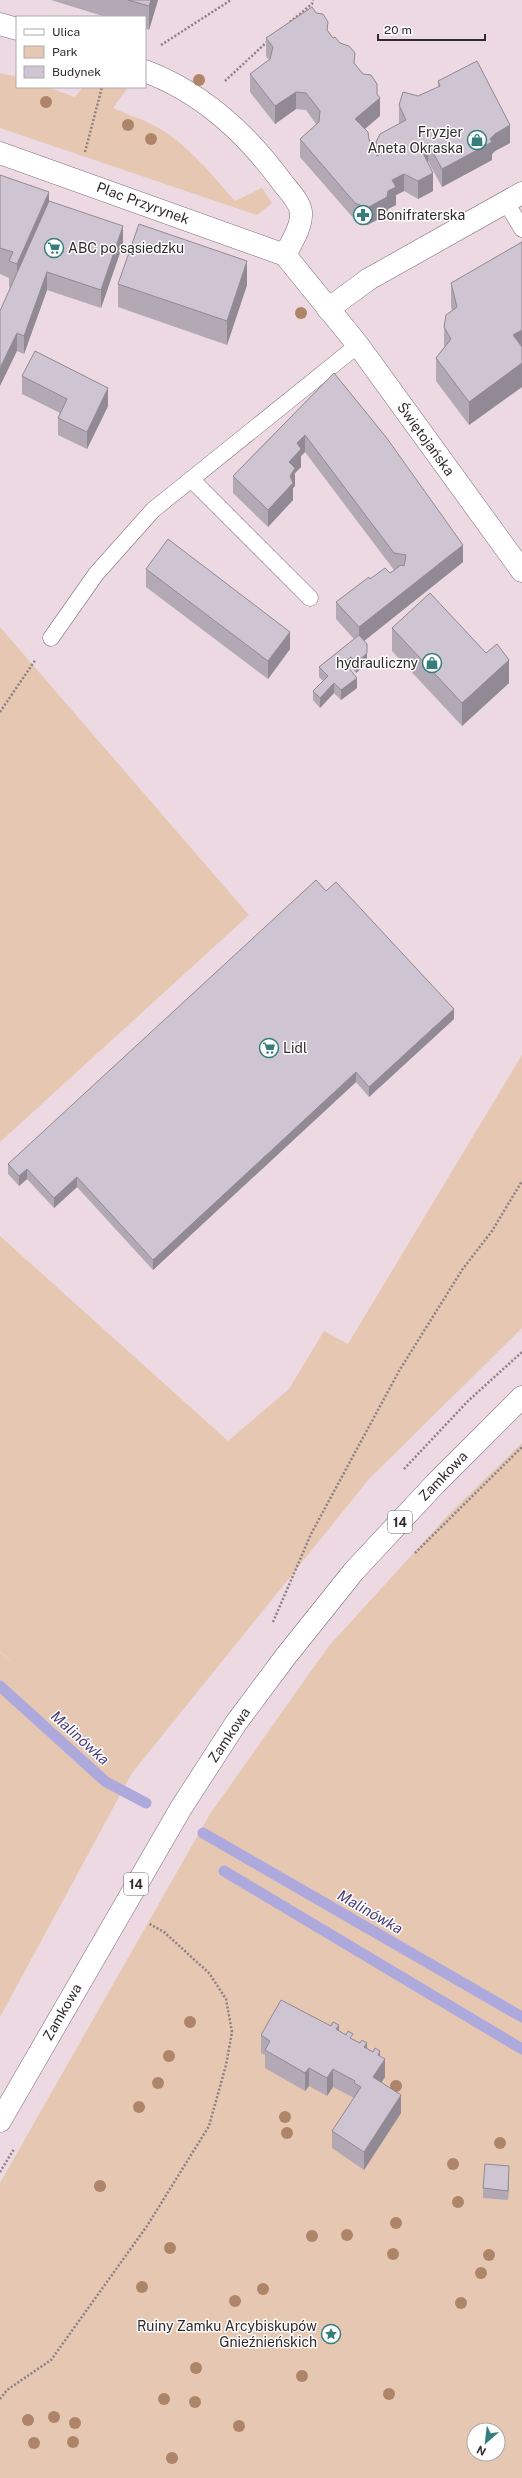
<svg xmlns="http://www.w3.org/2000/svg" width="522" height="2478" font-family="'Public Sans',sans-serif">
<rect width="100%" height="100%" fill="#ecd9e1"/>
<!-- green -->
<path fill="#e6c7b2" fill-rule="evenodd" d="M0,73L17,77V87H47L75,97L83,87H128L113,108C126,114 140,118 153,125C185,141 211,174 235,201L262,188L272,203L257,215L0,128Z
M0,627L249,915L0,1142Z
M522,1055V1328L369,1479L132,1773L0,2017V1652L16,1666L0,1651V1236L228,1441L289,1389L324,1331L348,1344Z
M522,1443V2478H0V2183L210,1814L328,1647L451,1512ZM474,2430H498V2454H474Z"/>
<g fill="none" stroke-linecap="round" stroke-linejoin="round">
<!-- stream -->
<path stroke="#aea9dd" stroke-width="11" d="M0,1686L106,1782L146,1803
M203,1833L522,2017
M224,1871L522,2049"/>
<defs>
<path id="lane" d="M506,202L522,229
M191,479L310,598
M51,638L96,574L153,510L358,345"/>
<path id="street" d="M0,24L17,29
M145,71C203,93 246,133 282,182C288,190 300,202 301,212C302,227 291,243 285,255
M328,309L369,279L522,193"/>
<path id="secondary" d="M0,153L285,255L358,345L522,571"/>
<path id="primary" d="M0,2121L181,1808L236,1723L286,1656L354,1571L435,1484L522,1397"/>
</defs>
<!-- lane casing -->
<use href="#lane" stroke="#7d6d73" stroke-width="17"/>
<!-- street casing -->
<use href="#street" stroke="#7d6d73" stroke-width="23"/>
<!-- secondary casing -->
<use href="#secondary" stroke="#7d6d73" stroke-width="23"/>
<!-- primary casing -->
<use href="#primary" stroke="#7d6d73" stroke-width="23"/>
<!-- path -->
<path stroke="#8c7f85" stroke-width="2.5" stroke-dasharray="2 2" stroke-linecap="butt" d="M290,22L312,4L313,0
M161,45L231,0
M225,81L268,41
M85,152L102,87
M0,712L36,659
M404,1469L468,1401L522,1352
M415,1553L522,1447
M273,1622L311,1534L399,1371L462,1270L492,1231L522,1181
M0,2172L14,2149
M0,2399L7,2390L51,2360L147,2226L209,2126L226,2065L232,2032L226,1999L209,1973L164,1932L148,1923"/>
<!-- lane -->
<use href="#lane" stroke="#fff" stroke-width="16"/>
<!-- street -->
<use href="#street" stroke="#fff" stroke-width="22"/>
<!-- secondary -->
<use href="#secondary" stroke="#fff" stroke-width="22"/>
<!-- primary -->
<use href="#primary" stroke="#fff" stroke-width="22"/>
</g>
<!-- trees -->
<g fill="#ae8569">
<circle cx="199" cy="80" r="6"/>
<circle cx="46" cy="102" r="6"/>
<circle cx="128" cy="125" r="6"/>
<circle cx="151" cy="139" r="6"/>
<circle cx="301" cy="313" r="6"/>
<circle cx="190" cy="2022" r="6"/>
<circle cx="169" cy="2056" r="6"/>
<circle cx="158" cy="2083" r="6"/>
<circle cx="396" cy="2086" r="6"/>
<circle cx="139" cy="2107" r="6"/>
<circle cx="285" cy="2117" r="6"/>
<circle cx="287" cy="2133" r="6"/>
<circle cx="500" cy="2143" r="6"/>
<circle cx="453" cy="2164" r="6"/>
<circle cx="100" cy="2186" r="6"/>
<circle cx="458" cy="2202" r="6"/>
<circle cx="396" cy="2223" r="6"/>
<circle cx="347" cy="2235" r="6"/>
<circle cx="312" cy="2236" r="6"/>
<circle cx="170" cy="2248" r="6"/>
<circle cx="393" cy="2254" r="6"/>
<circle cx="489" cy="2255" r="6"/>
<circle cx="481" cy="2273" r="6"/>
<circle cx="142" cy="2287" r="6"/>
<circle cx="263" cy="2289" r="6"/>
<circle cx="235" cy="2301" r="6"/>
<circle cx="461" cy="2303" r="6"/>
<circle cx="196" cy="2368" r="6"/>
<circle cx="302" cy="2376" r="6"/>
<circle cx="389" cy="2394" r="6"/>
<circle cx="164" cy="2399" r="6"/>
<circle cx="195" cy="2402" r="6"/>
<circle cx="54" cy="2417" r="6"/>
<circle cx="28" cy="2420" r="6"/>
<circle cx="75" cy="2423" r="6"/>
<circle cx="239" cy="2426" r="6"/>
<circle cx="73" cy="2442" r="6"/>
<circle cx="34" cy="2443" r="6"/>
<circle cx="172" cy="2458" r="6"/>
</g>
<!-- wall -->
<path fill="#b2a9b5" d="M51,0H158L149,30L145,28V17H106Z
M316,13L333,38L355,64L377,94L380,116L365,129L369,139L376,153V142L399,124V105L438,87V81L510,143L495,151L492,154V160L442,187L428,161H427L433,191L418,199L404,191L396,195V205L388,209L387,215L367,225L355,220L300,157V139L316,124L306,110L296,109L275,124L250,92V74L269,60L266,56V38Z
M0,175L49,201L123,244L101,308L47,290L24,354L17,351L10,288L9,287V278L0,274Z
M522,242V387L469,425L436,381V358L444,347V327L452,310L451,307V283Z
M118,284L247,285L227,345L118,307Z
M334,373L463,562L364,641L367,644V663L356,673L351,667L349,668L357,688L341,700L334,693L320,708L313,700V691L323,681L319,677V667L354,639L336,619V602L370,579L390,573L394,570L305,452L301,456V467L295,473V486L293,488V500L268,527L233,493V476Z
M22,376L108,406L87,449L58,435V418L60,413L22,394Z
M146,569L290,649L268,679L146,587Z
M392,628L509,683L462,726L392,651Z
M326,891L454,1019L369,1097L356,1082L153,1270L77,1187L54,1208L27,1179L19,1186L8,1174V1164Z
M339,2031L380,2057L385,2077L381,2082L401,2113L364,2170L332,2148V2131L354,2098L333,2087L327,2096L309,2086L305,2091L265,2068V2055L261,2053V2035Z
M509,2176L508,2200L483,2198V2188Z"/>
<!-- shaded-wall -->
<path fill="#918993" d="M151,0H158L149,30V6Z
M377,84V100L380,98V116L355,137V119Z
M296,92V109L275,124V106Z
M510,125V143L495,151L492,154V160L442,187V169L490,139L495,134Z
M428,143V161L420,165V147Z
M433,173V191L418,199V181Z
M404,174V191L396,195V205L388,209L387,215L367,225V208L392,180Z
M49,192V218L17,290V264Z
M123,226V244L101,308V290Z
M247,261V285L227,345V321Z
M47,272V290L24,354V336Z
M522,330V353L513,335Z
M17,333V351L0,386V368Z
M522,363V387L469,425V402Z
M108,388V406L87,449V432Z
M305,435V452L301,456V467L295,473V486L293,488V500L268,527V510L297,443Z
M463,545V562L359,645V627Z
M290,632V649L268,679V661Z
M367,653V663L356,673V663Z
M351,657V667L344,672V662Z
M509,660V683L462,726V703Z
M357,678V688L341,700V690Z
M334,683V693L320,708V698Z
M454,1009V1019L369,1097V1087Z
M356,1072V1082L153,1270V1260Z
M27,1169V1179L19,1186V1176Z
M77,1177V1187L54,1208V1198Z
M339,2025V2043L336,2029Z
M367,2043V2061L364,2047Z
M380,2051V2066L385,2059V2077L373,2095V2077L378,2055Z
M309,2068V2086L305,2091V2073Z
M333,2069V2087L327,2096V2078Z
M401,2095V2113L364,2170V2152Z
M509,2166V2176L508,2200V2191Z"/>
<!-- building -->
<path fill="#cfc4d2" stroke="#918993" d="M128,0H151L149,6Z
M312,7L316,13L323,14L328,22L327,30L333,38L335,37L340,43L349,46L355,53L354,63L363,74L371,75L377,84V94L380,98L355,119L368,132L369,139L377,156L382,153L376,142L380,134L406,120L399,105L403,92L418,96L440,86L438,81L477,61L510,125L495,134L490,139L492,142L442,169L428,143L420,147L433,173L418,181L404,174L392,180L396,187L388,191L387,197L367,208L355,203L300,139L319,122L320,111L306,93L296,92L275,106L250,74L270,59L273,47L266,38Z
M0,175L49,192L17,264L9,261L13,252L0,248Z
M49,201L123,226L101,290L47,272L24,336L17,333L0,368V311Z
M139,224L247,261L227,321L118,284Z
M522,242V330L513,335L522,347V363L469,402L436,358L451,339L444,327L446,315L457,307L451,283Z
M35,351L108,388L87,432L58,418L67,399L22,376Z
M334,373L386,437L463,545L359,627L336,602L369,577L370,579L385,568L390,573L401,565L404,566L406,555L394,553L305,435L297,443L301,449L289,462L295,468L290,476L293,483L268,510L233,476Z
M168,539L290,632L268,661L146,569Z
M430,593L486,653L497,644L509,660L462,703L392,628Z
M359,635L367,644V653L356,663L351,657L344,662L357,678L341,690L334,683L320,698L313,691L328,676L319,667Z
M316,880L326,891L336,882L454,1009L369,1087L356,1072L153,1260L77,1177L54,1198L27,1169L19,1176L8,1164Z
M281,2000L331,2026L333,2022L339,2025L336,2029L346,2035L348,2031L353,2034L350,2038L360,2043L362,2040L367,2043L364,2047L373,2052L375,2048L380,2051L378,2055L385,2059L373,2077L401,2095L364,2152L332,2131L361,2087L354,2083L355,2081L333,2069L327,2078L309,2068L305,2073L265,2050L270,2041L261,2035Z
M485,2164L509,2166L508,2191L483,2188Z"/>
<!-- icons -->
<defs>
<symbol id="shop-ring" viewBox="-11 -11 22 22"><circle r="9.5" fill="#fff" stroke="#367e7c" stroke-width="1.5"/><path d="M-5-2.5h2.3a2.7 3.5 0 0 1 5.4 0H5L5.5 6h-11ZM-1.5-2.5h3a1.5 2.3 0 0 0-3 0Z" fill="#367e7c"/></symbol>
<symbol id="pharmacy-ring" viewBox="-11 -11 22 22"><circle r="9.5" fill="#fff" stroke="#367e7c" stroke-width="1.5"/><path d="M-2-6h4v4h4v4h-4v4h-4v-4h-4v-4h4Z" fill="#367e7c"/></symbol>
<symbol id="supermarket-ring" viewBox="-11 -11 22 22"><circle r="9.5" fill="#fff" stroke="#367e7c" stroke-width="1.5"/><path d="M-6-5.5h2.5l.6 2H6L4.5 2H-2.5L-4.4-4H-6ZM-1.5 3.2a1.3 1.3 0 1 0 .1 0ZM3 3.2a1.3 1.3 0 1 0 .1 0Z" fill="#367e7c"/></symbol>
<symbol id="sight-ring" viewBox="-11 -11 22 22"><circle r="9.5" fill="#fff" stroke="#367e7c" stroke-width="1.5"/><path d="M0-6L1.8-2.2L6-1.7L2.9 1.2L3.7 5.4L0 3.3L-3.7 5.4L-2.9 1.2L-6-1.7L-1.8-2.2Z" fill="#367e7c"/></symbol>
</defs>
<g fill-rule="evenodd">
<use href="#shop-ring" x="466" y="129" width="22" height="22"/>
<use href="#pharmacy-ring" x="352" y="204" width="22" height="22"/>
<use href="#supermarket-ring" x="43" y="237" width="22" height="22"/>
<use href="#shop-ring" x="421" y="652" width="22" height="22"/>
<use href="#supermarket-ring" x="258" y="1037" width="22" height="22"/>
<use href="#sight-ring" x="320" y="2323" width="22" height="22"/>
</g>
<g text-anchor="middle" stroke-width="3" stroke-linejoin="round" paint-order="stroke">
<!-- shield labels -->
<g fill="#fff" stroke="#6f6a6c" stroke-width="1">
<rect x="388" y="1511" width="24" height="22" rx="3"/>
<rect x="124" y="1873" width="24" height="22" rx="3"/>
</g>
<g font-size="13" font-weight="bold" fill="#312a2d">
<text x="400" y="1527">14</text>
<text x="136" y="1889">14</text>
</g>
<!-- poi labels -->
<g font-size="14" fill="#312a2d" stroke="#fff" text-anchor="end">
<text x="463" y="137">Fryzjer<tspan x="463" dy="16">Aneta Okraska</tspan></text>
<text x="377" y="220" text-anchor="start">Bonifraterska</text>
<text x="68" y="253" text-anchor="start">ABC po sąsiedzku</text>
<text x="418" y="668">hydrauliczny</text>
<text x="283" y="1053" text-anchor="start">Lidl</text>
<text x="317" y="2331">Ruiny Zamku Arcybiskupów<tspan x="317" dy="16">Gnieźnieńskich</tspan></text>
</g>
<!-- street labels -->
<g font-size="14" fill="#312a2d" stroke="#fff">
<text transform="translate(143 203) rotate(20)" y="5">Plac Przyrynek</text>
<text transform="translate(426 439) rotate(54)" y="5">Świętojańska</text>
<text transform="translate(443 1476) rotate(-46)" y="5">Zamkowa</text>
<text transform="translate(229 1735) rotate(-56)" y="5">Zamkowa</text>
<text transform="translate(62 2012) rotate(-60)" y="5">Zamkowa</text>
</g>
<!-- water labels -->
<g font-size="15" font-style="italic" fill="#483e7e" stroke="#fff">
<text transform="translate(80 1738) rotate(42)" y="5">Malinówka</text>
<text transform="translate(370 1912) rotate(30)" y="5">Malinówka</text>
</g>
</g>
<!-- legend -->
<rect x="16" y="16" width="130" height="72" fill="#ffffff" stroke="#adaaab"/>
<rect x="24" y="29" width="20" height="6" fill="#ffffff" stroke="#adaaab"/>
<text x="52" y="36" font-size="12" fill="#312a2d">Ulica</text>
<rect x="24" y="46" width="20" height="12" fill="#e6c7b2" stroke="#adaaab"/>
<text x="52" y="56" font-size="12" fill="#312a2d">Park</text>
<rect x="24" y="66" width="20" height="12" fill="#cfc4d2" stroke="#adaaab"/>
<text x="52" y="76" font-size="12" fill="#312a2d">Budynek</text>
<!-- north arrow -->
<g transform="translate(486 2442) rotate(208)"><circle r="19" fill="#ffffff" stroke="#adaaab"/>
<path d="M0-3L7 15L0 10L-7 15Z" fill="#367e7c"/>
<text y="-6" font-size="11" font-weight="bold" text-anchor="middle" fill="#312a2d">N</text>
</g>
<!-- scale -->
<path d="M378 34v6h107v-6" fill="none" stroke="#312a2d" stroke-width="2"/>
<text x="384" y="34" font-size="12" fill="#312a2d" stroke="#ffffff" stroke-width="3" paint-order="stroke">20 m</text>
</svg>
